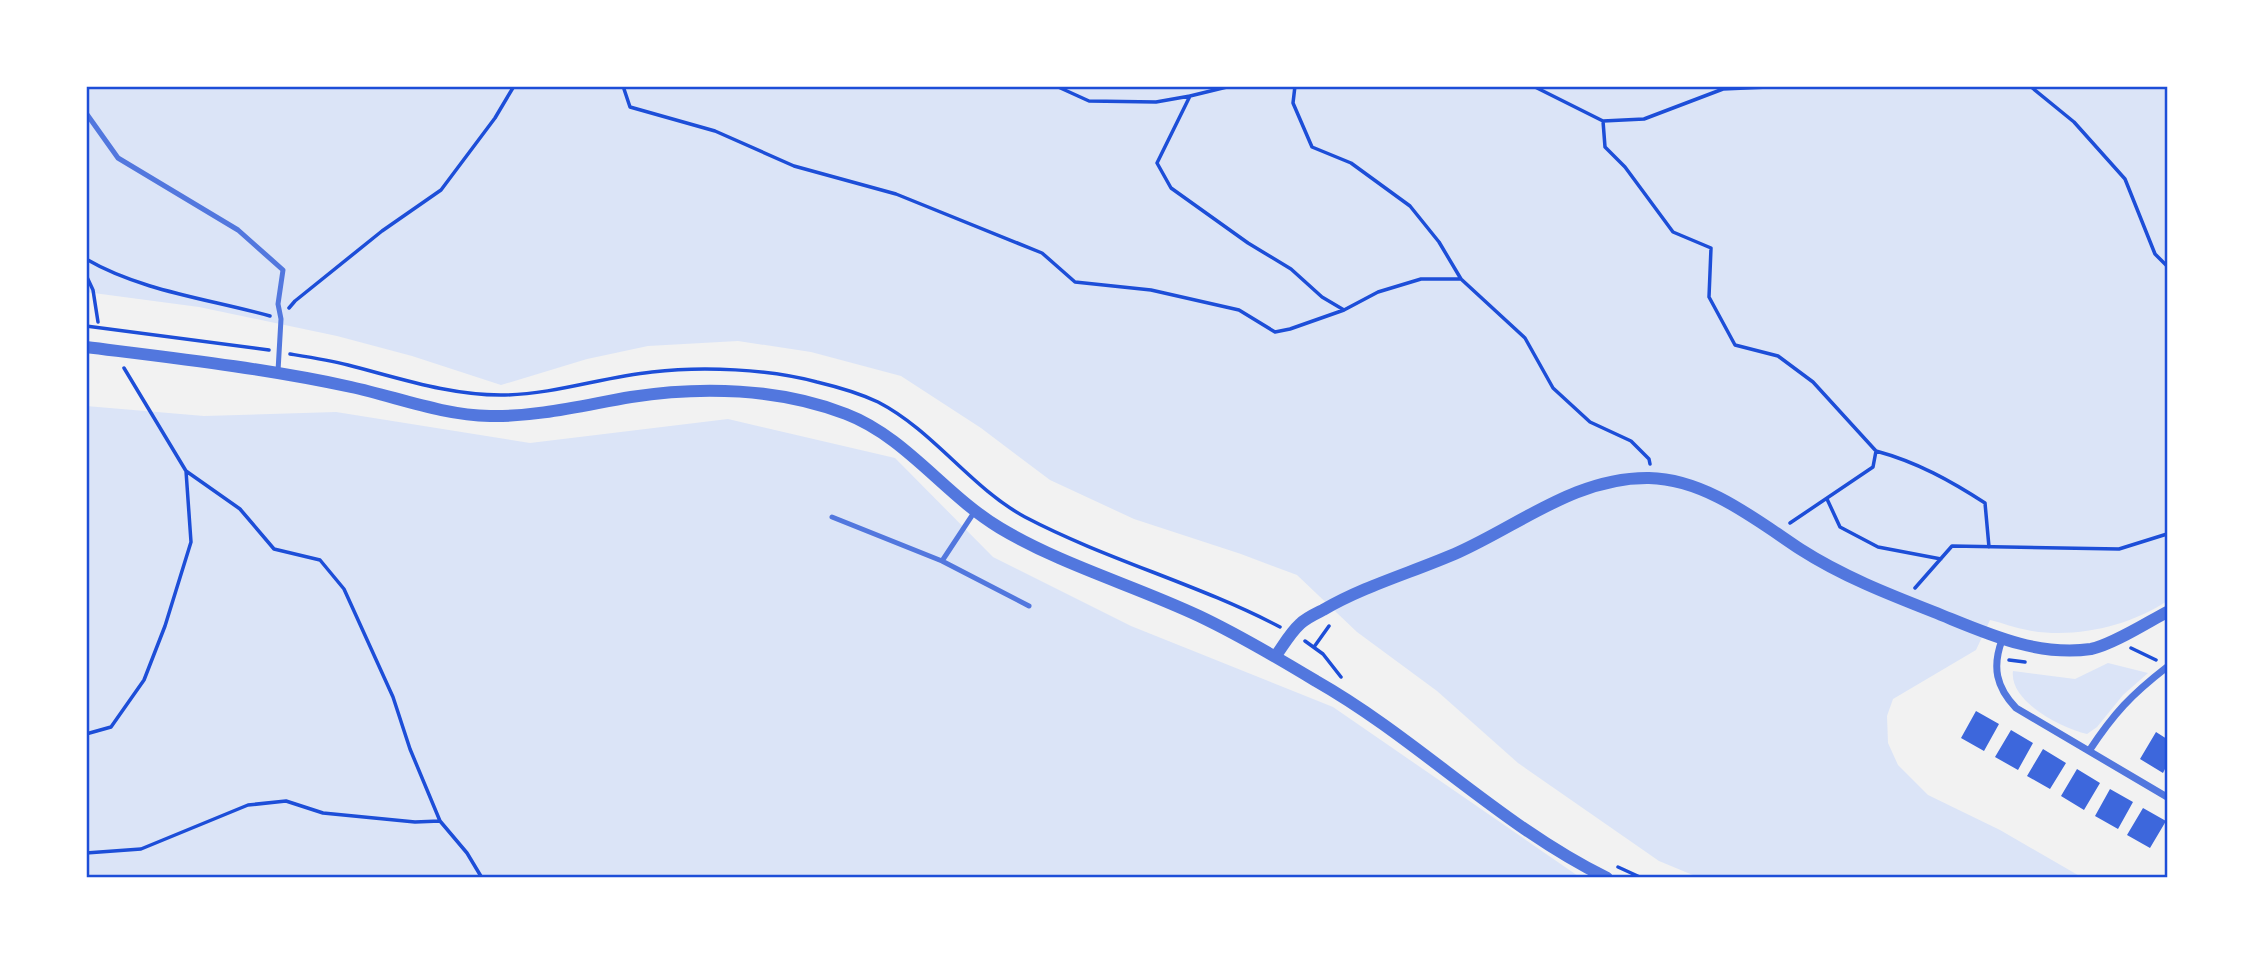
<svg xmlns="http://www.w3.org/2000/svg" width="2253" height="964" font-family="'Open Sans',sans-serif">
<rect width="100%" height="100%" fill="#f2f2f2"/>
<!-- green -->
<path fill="#dbe4f7" d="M86,86H2167V601C2128,627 2073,639 2027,630C2015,628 2003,623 1990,620L1976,650L1893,699L1887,716L1888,743L1898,765L1928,795L2000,830L2083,878H1700L1659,861L1518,763L1437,691L1357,632L1297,575L1241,554L1134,519L1050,480L981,428L901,376L811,352L738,341L648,346L587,359L501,385L412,356L337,336L199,307L86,292Z
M86,406L204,416L336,412L530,443L728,419L895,458L993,557L1131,626L1333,707L1581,878H86Z
M2108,663L2148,673L2123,695L2097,727L2087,734C2062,728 2009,702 2013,671L2075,679Z"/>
<!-- building -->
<path fill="#3d67dc" d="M1976,711L1999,724L1984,751L1961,738Z
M2011,730L2033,743L2018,770L1995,757Z
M2156,732L2167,739V765L2163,773L2140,759Z
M2043,749L2066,763L2050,789L2027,776Z
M2077,769L2100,783L2084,810L2061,796Z
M2110,789L2133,802L2118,829L2095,816Z
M2143,808L2166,821L2150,848L2127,835Z"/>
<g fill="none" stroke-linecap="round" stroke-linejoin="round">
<!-- path -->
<path stroke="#1d4ed8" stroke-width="3.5" d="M625,86L624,89L630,107L715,131L794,166L896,194L1042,253L1075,282L1151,290L1239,310L1275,332L1290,329L1344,310
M1056,86L1089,101L1156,102L1190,96
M1231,86L1190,96L1157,163L1171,188L1248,243L1291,269L1322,297L1344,310L1378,292L1421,279H1461L1525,338L1553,388L1590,422L1631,441L1649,459L1650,464
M1295,86L1293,103L1312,147L1351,163L1410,206L1439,242L1461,279
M1533,86L1603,121L1644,119L1723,89L1789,86
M2030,86L2074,122L2125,179L2155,254L2167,266
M1603,121L1605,147L1625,167L1673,232L1711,248L1709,297L1735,345L1778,356L1813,382L1876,451L1873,467L1790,523
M86,259C141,291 209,299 270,316
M86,275L93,290L98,322
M289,308L295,301L382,231L441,190L495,118L514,86
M86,326L269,350
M290,354C309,357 329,360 348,365C399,378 451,396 505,395C555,394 603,377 652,372C703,366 768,369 817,382C838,387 859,393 878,402C934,431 970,487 1025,517C1107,560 1198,584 1280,627
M124,368L186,471L240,509L274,549L320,560L344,589L393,697L410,749L440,821L467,853L482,878
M1876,451C1917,462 1951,481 1985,503L1989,547
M1827,499L1840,527L1878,547L1941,559
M1915,588L1952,546L2119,549L2167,534
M1305,641L1323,654L1341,677
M1314,647L1329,626
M2131,648L2156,660
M2009,660L2025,662
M86,734L111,727L144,680L165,626L191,542L186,471
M86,853L141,849L248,805L286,801L323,813L415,822L440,821
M1618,867L1642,878"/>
<!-- service -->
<path stroke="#5277de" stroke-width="5" d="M86,113L118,158L238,230L283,270L278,304L281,319L278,371
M832,517L942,561L1029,606
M942,561L975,511"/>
<!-- minor -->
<path stroke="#5277de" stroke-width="7" d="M2002,640C1992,667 1996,687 2016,708L2167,797
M2089,751C2114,713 2131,695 2167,667"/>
<!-- tertiary -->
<path stroke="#5277de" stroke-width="12" d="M86,347C174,358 264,368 351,387C397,397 442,415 490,416C537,417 584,405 631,397C701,386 779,388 846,414C906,437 945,495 1000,528C1062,565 1133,585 1199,616C1239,635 1278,658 1316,681C1418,739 1501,826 1607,878
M1275,657C1283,646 1290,633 1300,624C1306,618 1315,614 1323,610C1366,585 1414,572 1459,552C1521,524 1577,477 1649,478C1705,479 1755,519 1800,549C1842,576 1888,594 1934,612C1984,632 2035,657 2091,649C2112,645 2148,622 2167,612"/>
</g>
<!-- border -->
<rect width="2253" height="964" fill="none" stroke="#ffffff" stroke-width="175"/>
<rect x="88" y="88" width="2078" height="788" fill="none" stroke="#1d4ed8" stroke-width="2.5"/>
</svg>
